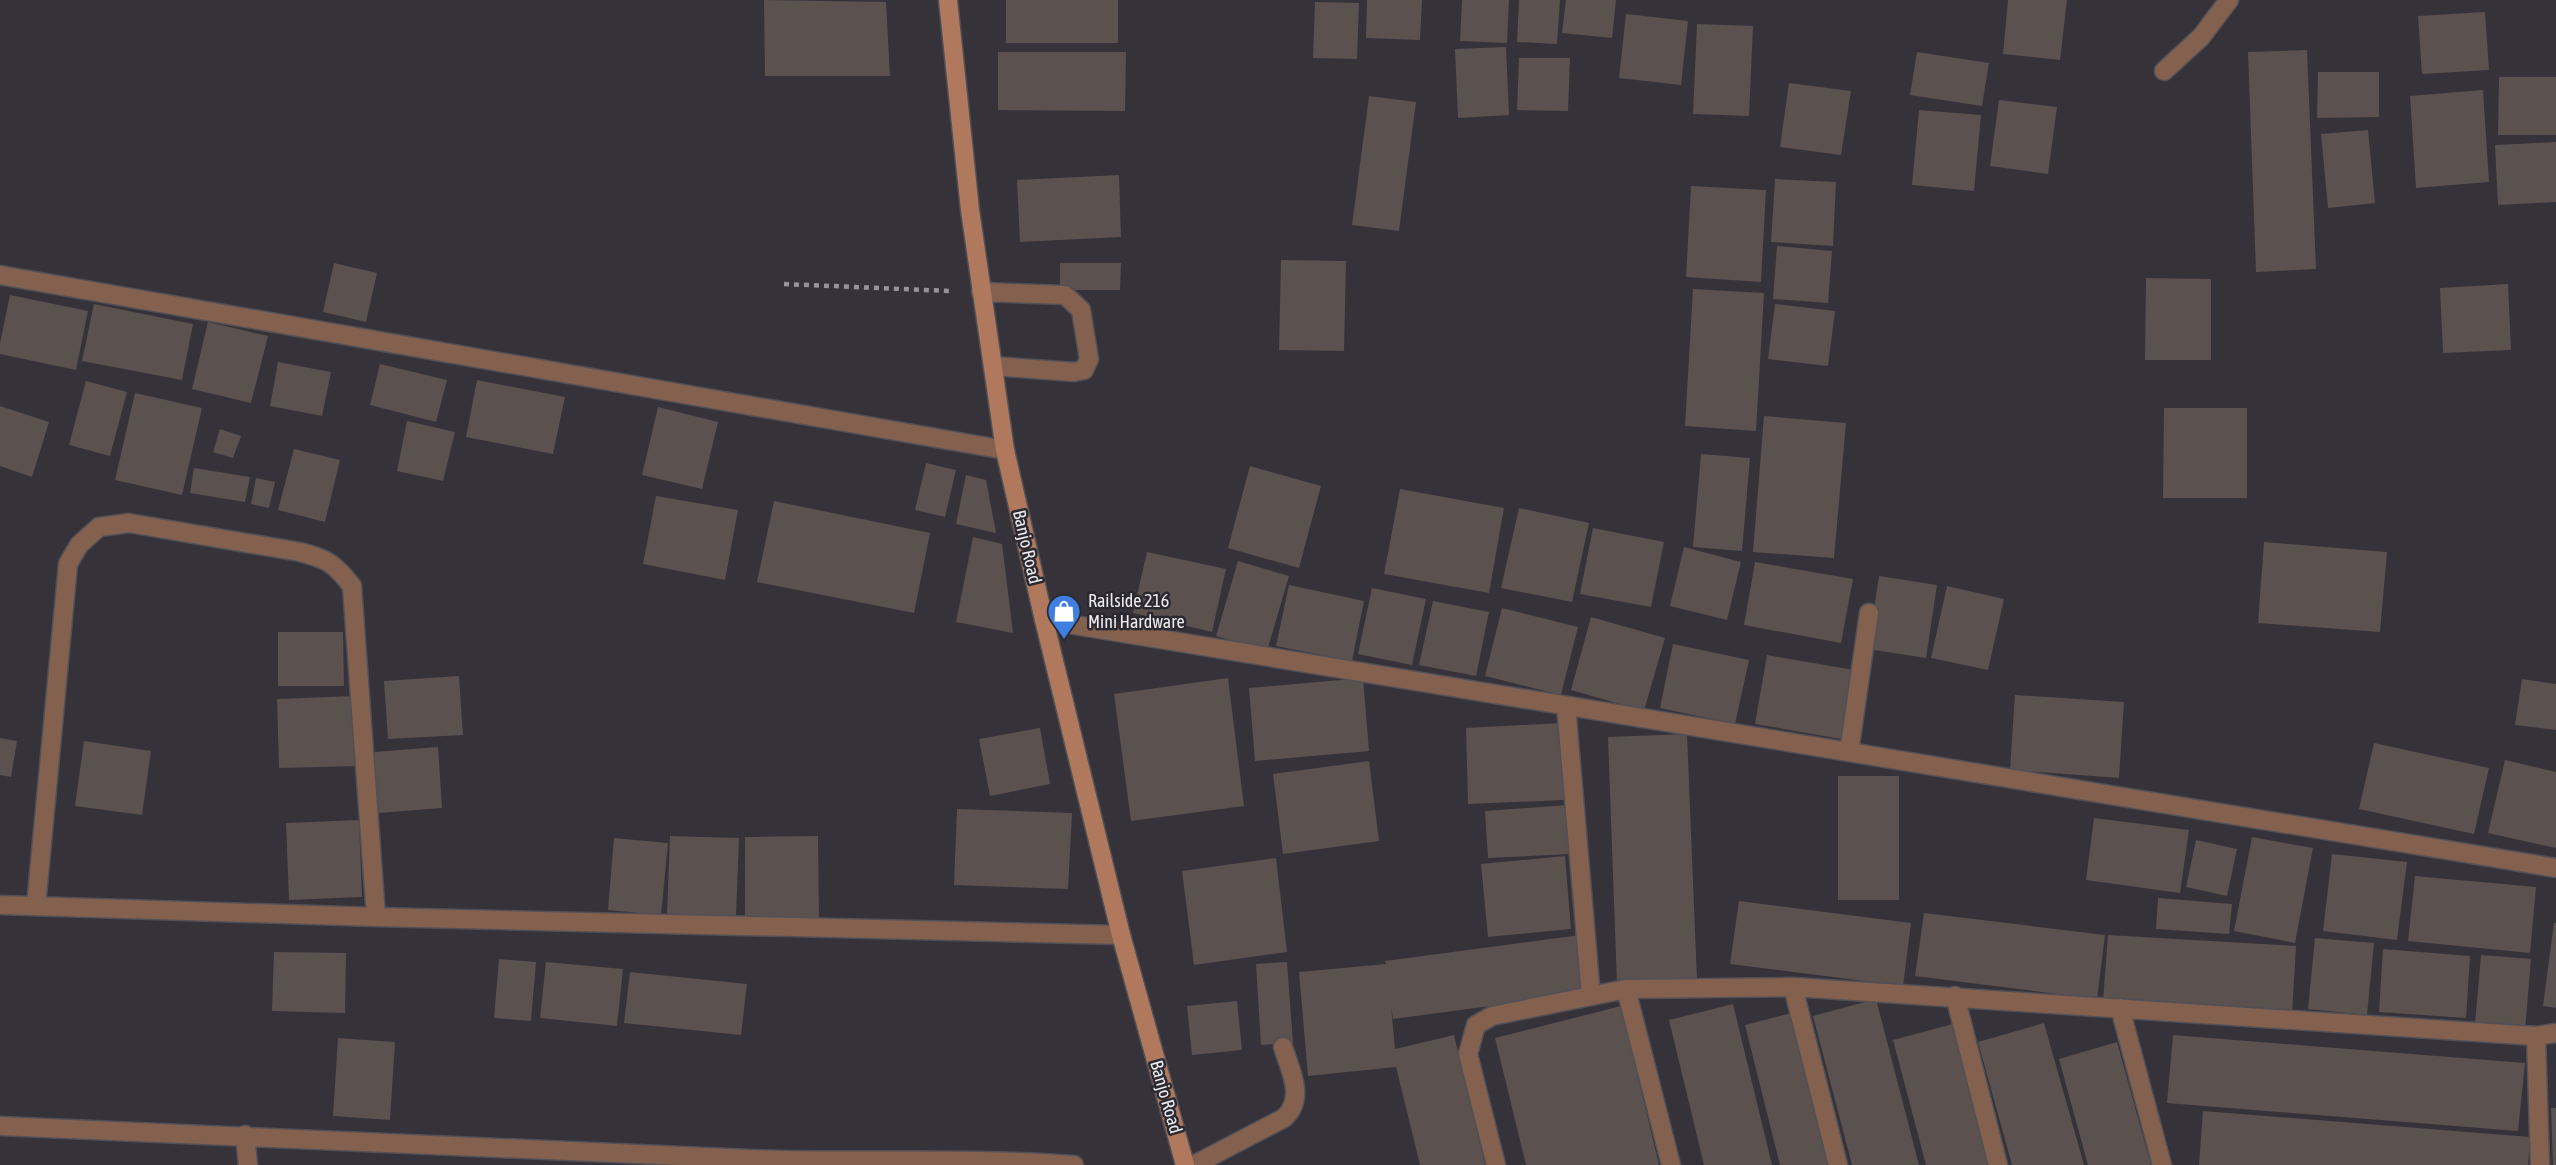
<svg xmlns="http://www.w3.org/2000/svg" width="2556" height="1165" font-family="'Asap Condensed',sans-serif">
<rect width="100%" height="100%" fill="#35323a"/>
<!-- building -->
<path fill="#5b514f" d="M764,0L886,2L890,76H765Z
M1006,0H1118V43H1006Z
M1367,0H1422L1420,40L1366,38Z
M1462,0H1509L1507,43L1460,41Z
M1519,0H1560L1557,44L1517,42Z
M1566,0H1616L1612,38L1562,33Z
M2008,0H2067L2060,60L2003,54Z
M1315,2L1359,3L1357,59L1313,58Z
M2485,12L2489,70L2422,74L2418,16Z
M1626,14L1688,21L1681,85L1619,78Z
M1697,24L1753,26L1749,116L1693,114Z
M1506,47L1509,115L1458,118L1455,49Z
M2307,50L2316,269L2256,272L2248,52Z
M998,52H1126L1125,111L998,110Z
M1917,52L1989,63L1982,106L1910,95Z
M1519,58H1570L1568,111L1517,110Z
M2318,72H2379V117L2317,118Z
M2499,77H2556V135H2498Z
M1789,83L1851,91L1841,155L1780,147Z
M2483,90L2489,182L2416,188L2410,96Z
M1369,96L1416,102L1399,231L1352,225Z
M1999,100L2057,107L2048,174L1990,166Z
M1919,110L1981,115L1974,191L1912,185Z
M2368,130L2375,203L2328,208L2321,134Z
M2556,142V202L2498,205L2495,145Z
M1119,175L1121,237L1020,242L1017,180Z
M1775,179L1836,182L1833,246L1771,242Z
M1691,186L1766,190L1761,282L1686,277Z
M1777,246L1832,251L1828,303L1773,299Z
M1281,260L1346,261L1344,351L1279,350Z
M334,263L377,273L366,322L323,312Z
M1060,263H1121L1120,290H1060Z
M2146,278L2211,279V360H2145Z
M2508,284L2511,350L2443,353L2440,288Z
M1693,289L1764,293L1756,431L1685,426Z
M10,295L88,311L76,370L0,354V343Z
M94,304L193,324L182,380L82,361Z
M1775,304L1835,311L1828,366L1768,359Z
M208,322L268,336L251,403L192,389Z
M278,362L331,372L322,416L270,406Z
M380,364L447,380L436,422L370,405Z
M477,380L565,397L553,454L466,437Z
M86,381L127,392L110,456L69,445Z
M135,393L202,408L182,495L115,480Z
M0,406L49,422L32,477L0,466Z
M658,407L718,422L702,489L642,475Z
M2164,408H2247V498H2163Z
M1764,416L1846,423L1834,558L1753,552Z
M407,421L455,432L443,481L397,471Z
M220,429L241,436L233,458L213,452Z
M294,449L340,460L325,522L278,510Z
M1701,454L1750,458L1742,551L1693,547Z
M926,463L956,470L945,517L915,510Z
M1250,466L1321,486L1299,568L1228,548Z
M194,468L250,477L245,502L190,493Z
M966,475L986,480L996,533L956,524Z
M256,478L275,482L269,508L251,504Z
M1400,489L1504,508L1489,593L1384,574Z
M656,496L738,510L725,580L643,564Z
M774,501L930,533L914,613L757,582Z
M1519,508L1589,523L1572,602L1501,588Z
M1593,528L1664,542L1651,607L1580,594Z
M973,537L1002,544L1013,633L956,622Z
M2264,542L2387,552L2380,632L2258,623Z
M1684,547L1741,562L1727,620L1670,606Z
M1147,552L1226,569L1212,632L1133,613Z
M1238,561L1289,576L1267,651L1216,636Z
M1755,562L1853,579L1841,643L1744,625Z
M1879,576L1937,585L1926,658L1868,649Z
M1289,585L1364,601L1352,661L1276,646Z
M1947,586L2004,599L1988,670L1931,658Z
M1372,588L1426,599L1412,665L1358,654Z
M1433,601L1489,612L1476,676L1419,665Z
M1502,608L1578,627L1561,695L1485,676Z
M1591,617L1665,638L1644,711L1571,690Z
M278,632H343L344,686H278Z
M1673,644L1749,660L1735,724L1660,708Z
M1767,655L1854,670L1841,739L1755,724Z
M459,676L463,735L388,739L384,681Z
M1228,678L1244,806L1131,821L1114,694Z
M1363,678L1369,751L1255,761L1249,688Z
M2522,679L2556,684V730L2515,725Z
M2015,695L2124,702L2119,778L2010,770Z
M355,696L358,766L279,768L277,699Z
M1561,723L1564,800L1468,804L1466,728Z
M1040,728L1050,784L990,796L979,739Z
M1687,734L1697,980L1617,984L1608,737Z
M0,738L17,741L11,777L0,775Z
M84,741L151,751L142,815L75,806Z
M2374,743L2489,768L2474,834L2359,809Z
M438,747L442,808L378,813L374,752Z
M2505,760L2556,772V848L2488,833Z
M1369,761L1379,841L1283,854L1273,774Z
M1838,776H1899V900H1838Z
M1567,805L1570,854L1488,858L1485,811Z
M957,809L1072,813L1068,889L954,885Z
M2094,818L2189,830L2180,893L2086,880Z
M359,820L362,897L289,900L286,823Z
M670,836L739,838L736,917L667,914Z
M818,836L819,918L745,919V837Z
M2252,837L2313,848L2295,943L2234,931Z
M614,838L668,843L661,915L608,910Z
M2196,840L2237,849L2227,896L2186,887Z
M2332,854L2407,862L2397,940L2323,931Z
M1565,856L1571,929L1488,937L1481,864Z
M1276,858L1287,952L1194,965L1182,871Z
M2415,876L2536,887L2530,953L2408,941Z
M2158,898L2232,904L2229,934L2156,929Z
M1739,901L1911,923L1903,986L1730,964Z
M1924,913L2105,935L2097,999L1915,976Z
M2554,923H2556V1008L2543,1006Z
M1580,935L1587,993L1393,1019L1391,1005L1395,1049L1454,1035L1485,1165H1420L1396,1067L1308,1076L1299,972L1386,964L1385,961Z
M2108,935L2296,946L2292,1013L2103,1001Z
M2315,938L2374,943L2367,1015L2308,1009Z
M2383,949L2470,956L2466,1018L2379,1012Z
M274,952L346,953L345,1013L272,1011Z
M2481,955L2531,959L2525,1030L2475,1025Z
M499,959L536,962L531,1021L494,1018Z
M546,962L623,969L617,1026L540,1018Z
M1287,962L1293,1043L1261,1045L1256,964Z
M630,972L747,984L741,1035L624,1023Z
M1876,999L1919,1165H1852L1813,1016Z
M1237,1001L1242,1050L1192,1055L1187,1006Z
M1733,1004L1772,1165H1704L1669,1020Z
M1621,1006L1659,1165H1526L1495,1038Z
M1795,1012L1832,1165H1780L1745,1025Z
M2044,1023L2084,1165H2012L1978,1042Z
M1953,1024L1989,1165H1926L1893,1040Z
M2173,1035L2525,1063L2518,1131L2167,1103Z
M338,1038L395,1042L390,1120L333,1116Z
M2117,1042L2151,1165H2088L2059,1059Z
M2551,1108H2556V1165H2553Z
M2203,1111L2530,1137L2528,1165H2199Z"/>
<g fill="none" stroke-linecap="round" stroke-linejoin="round">
<defs>
<path id="lane" d="M981,292L1065,295L1081,310L1089,359L1084,370L1074,372L993,366
M1849,752L1869,613
M1194,1165L1284,1118C1306,1098 1290,1070 1283,1047"/>
<path id="street" d="M2164,71L2201,37L2229,0
M0,275L1005,450
M1044,620L2556,868
M1566,706L1591,996
M0,905L376,917L1121,935
M36,906L68,564L79,545L99,527L129,523L300,552C327,559 334,563 352,586L376,917
M1793,987L1838,1165
M1626,989L1671,1165
M1955,996L1998,1165
M2120,1008L2162,1165
M2536,1036L2540,1165
M0,1126C250,1135 500,1150 750,1159C858,1163 966,1157 1074,1165
M245,1135L248,1165
M1496,1165L1468,1054L1476,1025L1492,1016L1626,989L1793,987L2536,1036L2556,1033"/>
<path id="secondary" d="M948,0L970,210L1005,450L1044,620L1121,935L1185,1165"/>
</defs>
<!-- lane casing -->
<use href="#lane" stroke="#525057" stroke-width="21"/>
<!-- street casing -->
<use href="#street" stroke="#525057" stroke-width="21"/>
<!-- secondary casing -->
<use href="#secondary" stroke="#525057" stroke-width="21"/>
<!-- path -->
<path stroke="#96949a" stroke-width="4.5" stroke-dasharray="5 5" stroke-linecap="butt" d="M784,284L949,291"/>
<!-- lane -->
<use href="#lane" stroke="#84614f" stroke-width="18"/>
<!-- street -->
<use href="#street" stroke="#84614f" stroke-width="18"/>
<!-- secondary -->
<use href="#secondary" stroke="#b0785c" stroke-width="18"/>
</g>
<!-- icons -->
<defs>
<symbol id="shop-pin" viewBox="-11 -11 22 30"><path d="M0 17L-7.5 6A9.5 9.5 0 1 1 7.5 6Z" fill="#3f7fe0" stroke="#2b2930"/><path d="M-5-2.5h2.3a2.7 3.5 0 0 1 5.4 0H5L5.5 6h-11ZM-1.5-2.5h3a1.5 2.3 0 0 0-3 0Z" fill="#fff"/></symbol>
</defs>
<g fill-rule="evenodd">
<use href="#shop-pin" x="1045" y="592" width="38" height="52"/>
</g>
<g text-anchor="middle" stroke-width="5" stroke-linejoin="round" paint-order="stroke">
<!-- street labels -->
<g font-size="18" fill="#edebf0" stroke="#2b2930">
<text transform="translate(1027 547) rotate(77)" y="6">Banjo Road</text>
<text transform="translate(1166 1097) rotate(74)" y="6">Banjo Road</text>
</g>
<!-- poi labels -->
<g font-size="18" fill="#edebf0" stroke="#2b2930" text-anchor="start">
<text x="1088" y="607">Railside 216<tspan x="1088" dy="21">Mini Hardware</tspan></text>
</g>
</g>
</svg>
